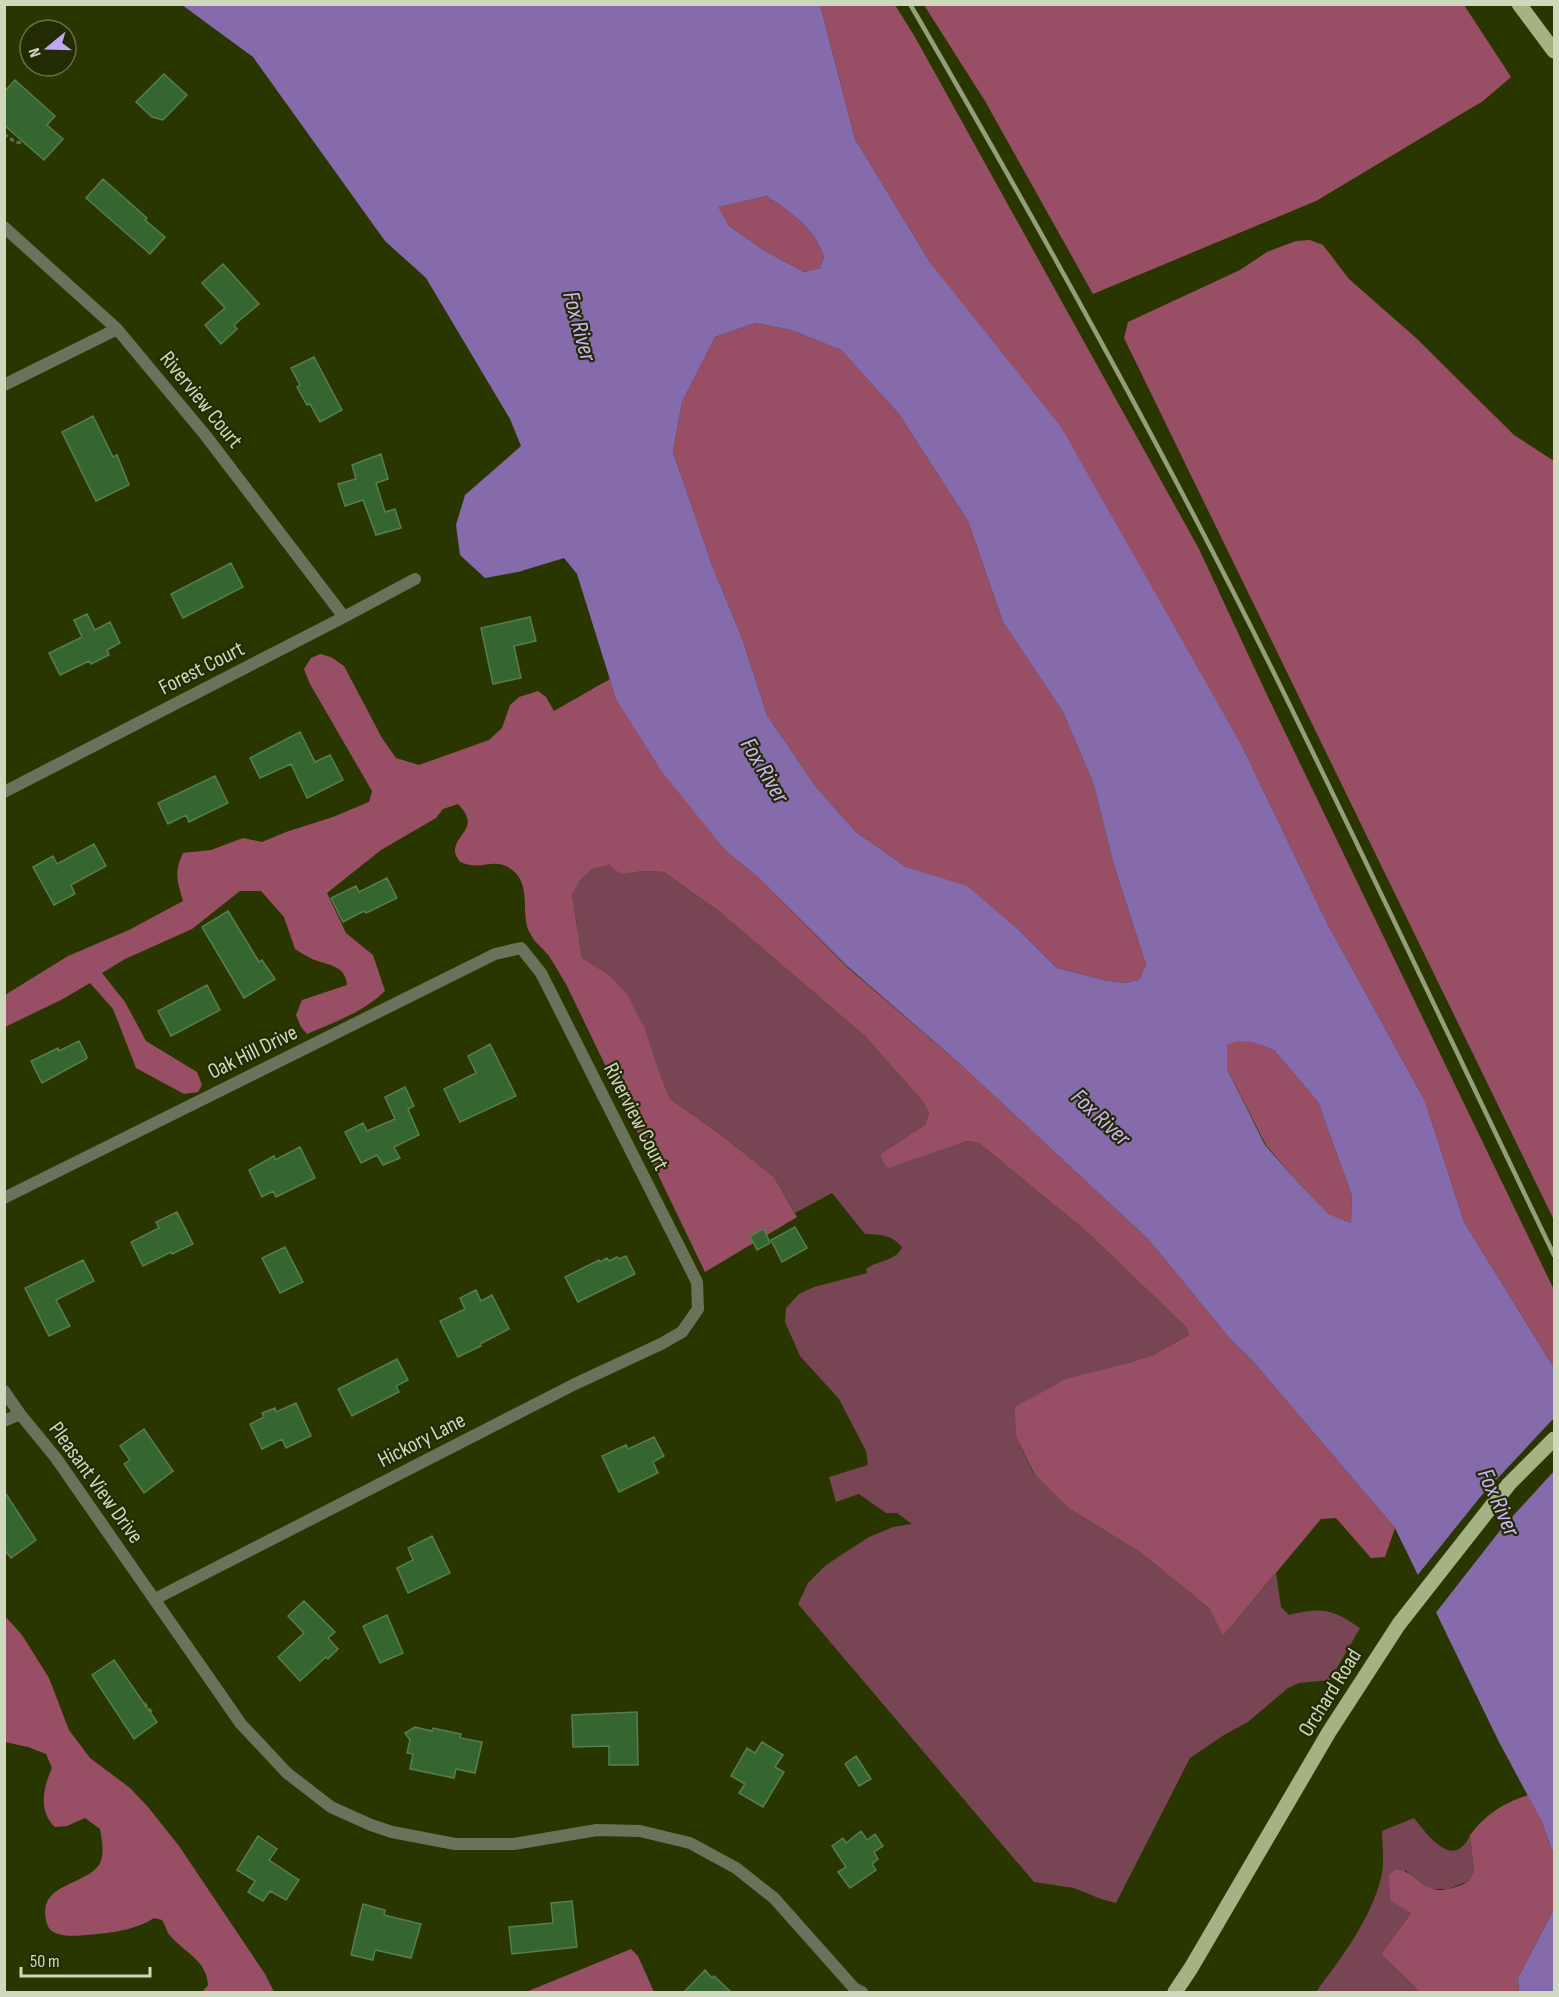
<svg xmlns="http://www.w3.org/2000/svg" width="1559" height="1997" font-family="'Sofia Sans Condensed',sans-serif">
<rect width="100%" height="100%" fill="#2a3600"/>
<!-- green -->
<path fill="#774553" d="M610,863L624,874L643,871L664,872L720,912L865,1036L923,1102L929,1113L925,1125L882,1154L941,1149L967,1141L979,1143L1086,1231L1187,1328L1189,1335L1155,1354L1126,1364L1016,1436L1034,1474L1068,1508L1140,1552L1209,1608L1223,1636L1276,1573L1281,1607L1289,1615C1322,1607 1332,1609 1360,1628L1330,1680L1299,1683L1288,1688L1248,1722L1224,1735L1190,1758L1116,1903L1101,1899L1074,1888L1034,1882L798,1604L808,1583L826,1565L869,1537L893,1527L912,1524L897,1513H886L859,1494L836,1502L829,1477L868,1465L866,1451L839,1399L800,1356L785,1322L786,1308L799,1294L814,1287L867,1273L866,1269C878,1260 897,1261 902,1247C891,1234 881,1235 865,1234L832,1193L795,1213L774,1177L717,1132L670,1099L658,1069L609,975L582,958L572,895L578,881L592,869Z
M1414,1818C1428,1836 1454,1871 1470,1835L1474,1871L1469,1881L1448,1889H1430L1405,1870L1411,1913L1381,1954L1420,1992H1316C1341,1958 1370,1921 1381,1878C1385,1863 1382,1847 1382,1831Z"/>
<!-- forest -->
<path fill="#984f65" d="M820,5H895L915,37L1199,549L1267,695L1554,1290V1368L1464,1222L1425,1101L1327,923L1243,748L931,264L855,139Z
M924,5H1464L1511,77L1483,101L1316,201L1093,294L985,101Z
M767,196C791,213 815,228 824,257L820,268L804,272L765,251L729,226L717,207Z
M1310,240L1323,245L1349,279L1415,337L1514,435L1554,461V1220L1124,338L1128,322L1240,270L1267,252L1296,241Z
M755,323L791,330L841,350L899,414L968,521L1003,622L1063,712L1094,785L1113,862L1146,965L1139,980L1124,983L1104,980L1057,968L1020,931L967,887L906,867L856,832L816,787L767,715L742,638L712,565L673,452L682,402L715,337Z
M320,654L331,657L344,666L382,738L396,758L419,765L489,740L502,728L510,705L519,697L538,691L546,697L554,711L610,679L616,699L726,851L759,878L847,967L959,1063L1149,1240L1231,1340L1252,1360L1395,1528L1385,1557L1371,1558L1336,1518L1321,1519L1223,1636L1209,1608L1140,1552L1068,1508L1035,1475L1016,1436L1015,1407L1066,1379L1126,1364L1155,1354L1189,1335L1187,1328L1086,1231L979,1143L967,1141L888,1168L883,1162L881,1154L925,1125L929,1113L923,1102L865,1036L720,912L664,872L643,871L624,874L614,870L610,864L592,869L579,881L572,895L582,958L609,975L627,994L645,1029L658,1069L670,1099L717,1132L774,1177L797,1217L705,1272L566,984C560,975 555,965 549,956C544,949 535,943 531,935C518,915 535,883 508,867C492,858 478,872 459,861C458,858 455,855 455,852C454,833 482,829 458,804L443,809L436,818L381,850L327,893L346,933L373,955L385,991C363,1012 335,1022 307,1034L301,1027L296,1015L302,1000L347,985C346,965 327,965 312,959C306,956 300,952 295,949L284,917L261,891H240L192,929L125,959L102,973L125,1002L146,1041L197,1072L202,1085L198,1092L184,1094L136,1068L113,1009L90,983L61,1000L5,1027V995L68,956L129,930L183,901C177,880 174,873 183,853L211,850L243,838L262,842L286,832L333,817L369,802L372,791L310,684L304,669L311,658Z
M1237,1040L1252,1042L1274,1050L1318,1102L1352,1196L1351,1223L1329,1214L1294,1178L1266,1145L1227,1069V1045Z
M4,1615L22,1635L49,1678L69,1730L90,1758L130,1788L148,1807L179,1846L265,1974L274,1992H202L208,1985C206,1958 182,1952 168,1933C166,1929 165,1924 162,1920L154,1918C138,1929 116,1932 97,1934C84,1935 52,1941 47,1924C35,1883 83,1887 99,1865C105,1856 102,1840 100,1829L85,1818L67,1826L55,1827C38,1811 43,1788 52,1768L46,1754L28,1747L5,1742Z
M1528,1795L1541,1820L1554,1855V1909L1518,1978L1519,1992H1420L1381,1954L1411,1913L1390,1900L1389,1875L1395,1870C1411,1870 1415,1880 1428,1887C1439,1894 1459,1887 1469,1881L1474,1871L1470,1835C1486,1814 1503,1803 1528,1795Z
M631,1949L638,1956L654,1992H526Z"/>
<!-- water -->
<path fill="#856bac" fill-rule="evenodd" d="M182,5H820L855,139L931,264L1061,427L1243,748L1327,923L1425,1101L1464,1222L1554,1368V1855L1541,1820L1499,1742L1395,1528L1252,1360L1231,1340L1149,1240L959,1063L847,966L759,878L726,851L663,773L616,699L577,574L564,558L518,572L485,578L460,555L456,525L465,495L521,446L510,419L426,278L385,241L253,57ZM767,196C791,213 815,228 824,257L820,268L804,272L765,251L729,226L718,207ZM755,323L791,330L841,350L899,414L968,521L1003,622L1063,712L1094,785L1113,862L1146,965L1139,980L1124,983L1104,980L1057,968L1020,931L967,886L906,867L856,832L816,787L767,715L742,638L712,565L673,452L682,402L715,337ZM1237,1041L1252,1042L1274,1050L1318,1102L1352,1196L1351,1223L1329,1214L1294,1178L1265,1145L1227,1069V1045Z
M1554,1909V1992H1519L1518,1978Z"/>
<!-- pier -->
<path fill="#2a3600" d="M1554,1418V1471L1502,1528L1434,1615L1416,1577L1481,1496Z"/>
<!-- building -->
<path fill="#356630" stroke="#577d53" stroke-width="1.5" d="M164,74L187,95L163,120L152,117L136,102Z
M15,80L55,116L47,125L63,139L44,160L4,125V92Z
M103,179L147,218L145,220L165,237L150,254L86,198Z
M223,264L259,304L234,325L237,329L221,344L205,325L225,308L202,283Z
M314,357L342,410L320,422L310,404L307,405L297,387L300,385L291,368Z
M93,416L113,457L117,455L129,485L96,501L62,432Z
M381,454L388,479L376,483L385,512L395,509L401,528L376,535L363,500L345,506L338,484L356,479L352,465Z
M231,563L243,587L183,618L171,594Z
M87,614L95,630L110,622L120,643L107,650L109,655L91,664L89,661L60,675L49,653L82,637L74,620Z
M530,617L536,641L514,646L521,678L493,684L481,628Z
M300,732L315,762L330,755L343,780L307,798L291,764L260,778L250,758Z
M215,776L228,803L189,822L186,815L168,824L158,803Z
M94,844L106,866L71,885L75,894L54,905L33,867L53,856L57,864Z
M387,878L397,898L366,913L364,911L343,922L331,898L356,886L359,892Z
M228,911L259,962L262,960L275,979L244,998L202,927Z
M207,985L220,1010L171,1036L158,1011Z
M79,1041L87,1057L86,1059L42,1083L31,1061L58,1048L59,1051Z
M490,1044L516,1096L460,1122L444,1089L476,1073L468,1056Z
M405,1087L414,1106L408,1109L419,1135L394,1147L400,1158L383,1165L377,1155L361,1163L345,1132L363,1123L367,1131L395,1119L385,1097Z
M300,1147L315,1178L276,1197L273,1191L262,1197L249,1170L274,1156L275,1160Z
M177,1212L193,1244L172,1254L171,1252L143,1266L131,1242L159,1228L156,1222Z
M795,1227L807,1248L782,1262L771,1240Z
M764,1229L770,1243L757,1250L750,1236Z
M285,1247L303,1282L280,1293L262,1258Z
M626,1256L635,1274L578,1302L565,1277L599,1260L600,1262L607,1258L609,1261L617,1257L619,1259Z
M83,1260L94,1281L56,1300L70,1326L49,1336L25,1288Z
M476,1290L481,1301L492,1295L509,1329L480,1344L481,1346L458,1357L440,1321L465,1309L460,1298Z
M397,1359L408,1380L396,1386L399,1392L352,1416L338,1389Z
M296,1403L311,1436L286,1448L282,1439L262,1449L250,1424L264,1417L262,1413L275,1408L276,1412Z
M144,1429L173,1471L144,1493L124,1464L130,1460L120,1446Z
M654,1437L664,1456L653,1462L658,1473L619,1492L602,1456L626,1445L628,1449Z
M4,1491L36,1540L11,1558L4,1549Z
M432,1536L450,1573L408,1593L397,1568L413,1560L408,1548Z
M304,1601L335,1632L328,1638L338,1649L328,1659L326,1657L300,1681L278,1657L304,1633L288,1616Z
M387,1615L403,1653L380,1663L363,1626Z
M114,1660L157,1722L134,1739L92,1675Z
M637,1712L638,1765H609V1746L573,1747L572,1715Z
M415,1727L432,1731L433,1728L461,1734L460,1738L482,1742L475,1773L456,1769L454,1778L410,1769L413,1754L407,1753L410,1740L405,1733Z
M762,1742L783,1755L775,1767L784,1772L763,1807L739,1793L745,1784L731,1776L747,1748L755,1753Z
M856,1756L871,1779L859,1786L845,1764Z
M861,1831L867,1840L875,1834L883,1846L874,1852L878,1859L872,1864L876,1870L850,1888L838,1872L846,1867L832,1846L843,1838L846,1843Z
M258,1836L277,1849L269,1860L299,1880L286,1900L270,1891L263,1901L248,1892L255,1881L237,1870Z
M572,1901L577,1947L512,1954L509,1927L553,1923L551,1903Z
M363,1904L385,1910L384,1915L421,1924L411,1958L375,1950L373,1960L351,1955Z
M705,1970L712,1978L714,1976L731,1992H684Z"/>
<g fill="none" stroke-linecap="round" stroke-linejoin="round">
<!-- path -->
<path stroke="#646f43" stroke-width="3" stroke-dasharray="4.5 3" stroke-linecap="butt" d="M4,134L15,142L25,143
M144,1703L153,1714"/>
<!-- minor -->
<path stroke="#6b725b" stroke-width="12" d="M4,227L117,329L206,436L344,617
M4,385L117,329
M4,792L344,617L415,579
M4,1198L495,954L521,948L541,973L697,1282L698,1309L682,1332L661,1344L575,1384L155,1599
M4,1391L20,1414L56,1458L241,1724L287,1773L331,1807L371,1825L392,1832L455,1844H514L597,1830L640,1831L690,1843L736,1868L774,1898L854,1988L862,1992
M4,1421L20,1414"/>
<!-- primary -->
<path stroke="#a4b284" stroke-width="15" d="M1519,4L1554,51
M1175,1992L1191,1968L1329,1732L1399,1624L1509,1484L1554,1439"/>
<!-- rail -->
<path stroke="#949e79" stroke-width="4.5" d="M910,4C1037,223 1160,443 1272,669C1368,864 1460,1060 1554,1255"/>
</g>
<g text-anchor="middle" stroke-width="4.5" stroke-linejoin="round" paint-order="stroke">
<!-- street labels -->
<g font-size="22" fill="#cfd8bc" stroke="#222b03">
<text transform="translate(202 399) rotate(51)" y="8">Riverview Court</text>
<text transform="translate(201 667) rotate(-27)" y="8">Forest Court</text>
<text transform="translate(252 1051) rotate(-26)" y="8">Oak Hill Drive</text>
<text transform="translate(637 1116) rotate(63)" y="8">Riverview Court</text>
<text transform="translate(421 1439) rotate(-27)" y="8">Hickory Lane</text>
<text transform="translate(97 1482) rotate(54)" y="8">Pleasant View Drive</text>
<text transform="translate(1329 1692) rotate(-58)" y="8">Orchard Road</text>
</g>
<!-- water labels -->
<g font-size="24" font-style="italic" fill="#cfb3fb" stroke="#222b03">
<text transform="translate(580 326) rotate(75)" y="8">Fox River</text>
<text transform="translate(765 770) rotate(59)" y="8">Fox River</text>
<text transform="translate(1101 1117) rotate(43)" y="8">Fox River</text>
<text transform="translate(1499 1502) rotate(66)" y="8">Fox River</text>
</g>
</g>
<!-- border -->
<rect width="1559" height="1997" fill="none" stroke="#cfd8bc" stroke-width="12"/>
<!-- north arrow -->
<g transform="translate(48 48) rotate(251)"><circle r="28" fill="#222b03" stroke="#67704d" stroke-width="1.5"/>
<path d="M0-4.5L10 22L0 15L-10 22Z" fill="#c4a7f1"/>
<text y="-9" font-size="16" font-weight="bold" text-anchor="middle" fill="#cfd8bc">N</text>
</g>
<!-- scale -->
<path d="M21 1967v9h129v-9" fill="none" stroke="#cfd8bc" stroke-width="3"/>
<text x="30" y="1967" font-size="18" fill="#cfd8bc" stroke="#222b03" stroke-width="4.5" paint-order="stroke">50 m</text>
</svg>
